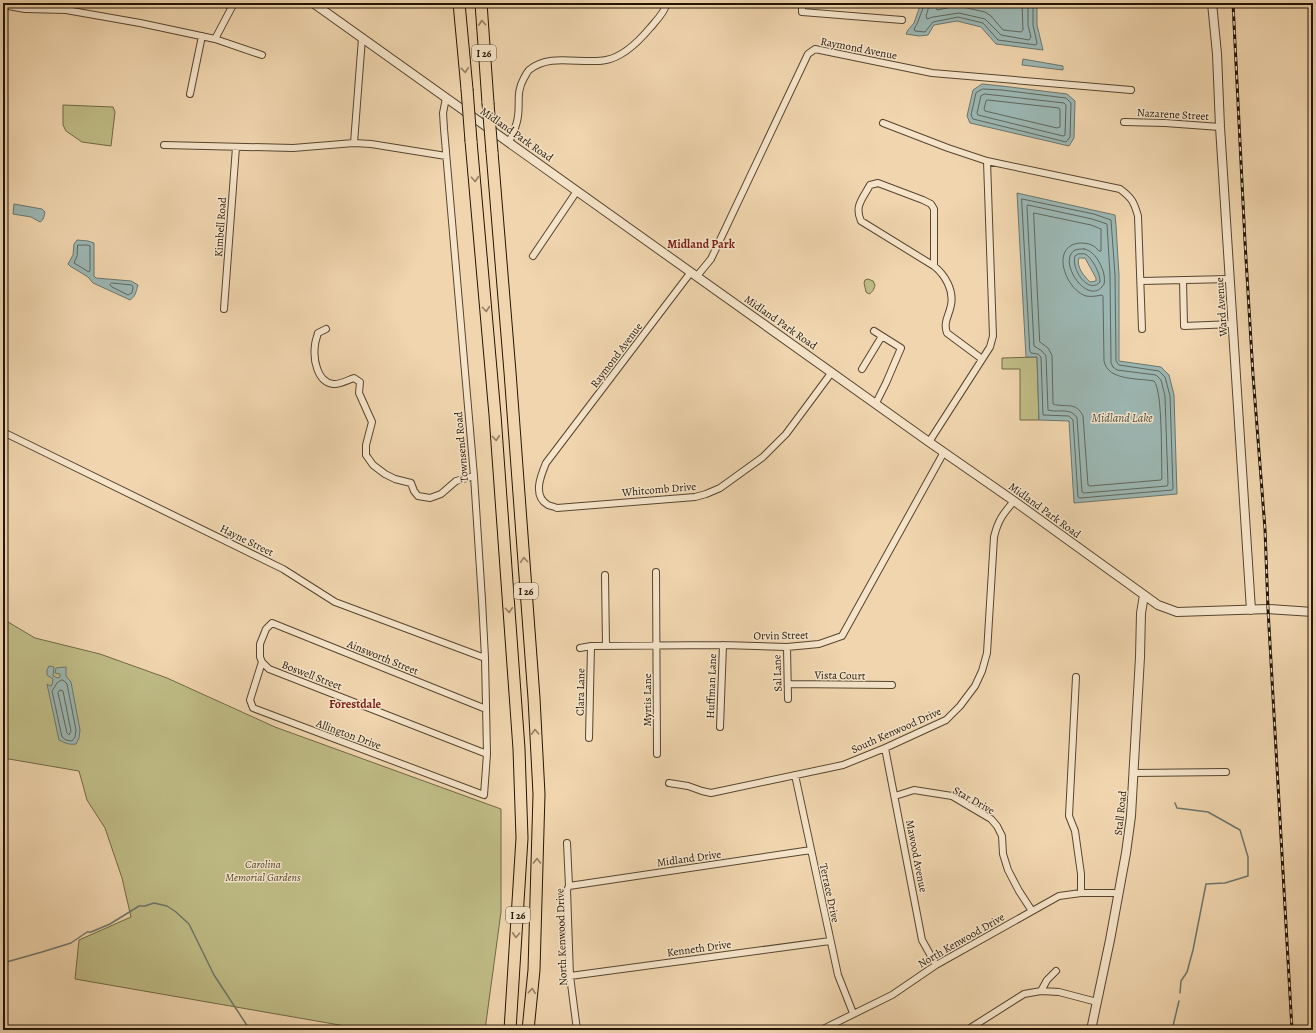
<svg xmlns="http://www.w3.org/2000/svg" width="1316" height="1033" font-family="Alegreya,serif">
<rect width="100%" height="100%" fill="#f0d5ae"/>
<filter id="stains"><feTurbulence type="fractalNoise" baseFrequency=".005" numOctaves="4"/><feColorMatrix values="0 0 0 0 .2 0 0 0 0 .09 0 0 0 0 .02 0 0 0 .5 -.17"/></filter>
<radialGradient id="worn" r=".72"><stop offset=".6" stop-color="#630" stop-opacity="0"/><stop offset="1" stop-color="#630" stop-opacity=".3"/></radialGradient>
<!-- green -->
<path fill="#bfbc86" stroke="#716846" d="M63,105L113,107L115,112L111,146L82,142L66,131L63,125Z
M868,279L873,281L875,285C874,289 873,292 869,294L866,292L864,283L865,280Z
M1037,357L1039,420H1020V369H1002V358Z
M3,619L35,638L100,654L167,678L275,727L501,809V912L485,1030H363L351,1027L75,979L79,940L131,917L122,878L105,828L87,800L79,771L3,758Z"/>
<!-- water -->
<path fill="#9cb7b3" stroke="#6c766d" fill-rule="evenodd" d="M921,3H1037V25L1043,50L996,44L981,27L957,21L934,25L928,35L919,36L906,34L908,30L914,23Z
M1023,59L1063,66V70L1022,65Z
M982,84L1002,86L1067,94L1075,101L1074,138L1069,146L970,123L967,116L973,90Z
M1017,193L1115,215L1116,225L1119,275V361L1161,367L1169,375L1174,395L1177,494L1074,503L1069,421L1039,420L1037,357H1026ZM1079,258H1085L1096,278V281L1090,282C1084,276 1076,267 1079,258Z
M14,204L42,209L45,212C44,216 44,220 40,222L31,217L13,214Z
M77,240L88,241L94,243V276L96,278L131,281L138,285C136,291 136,296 130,300L128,299L93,283L88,277L70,266L68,264L73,255L74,244Z
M49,666L54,667L53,676L58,678L60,677V674L55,673L56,668L66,667V676L71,682L80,730L79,738L76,744C69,745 65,743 59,740L47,684L50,686L52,685L53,679L47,675V670Z"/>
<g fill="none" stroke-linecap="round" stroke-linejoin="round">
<!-- shore -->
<path stroke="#60665c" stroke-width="1" d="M925,3L917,24L914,29L915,31L925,32L933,22L958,17L983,23L998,40L1036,45L1037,43L1033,25V3
M930,3L926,16L927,19L933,17L959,13L985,19L1001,35L1029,40L1031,37L1028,25V3
M936,3V8L937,10L958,6L985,12L991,16L1003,30L1021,32L1023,30L1022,3
M983,89L1002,90L1066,98L1071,103L1070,137L1066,142L973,119L971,115L976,93Z
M985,94L1064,103L1066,105L1065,135L1063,136L978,115L977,113L981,96Z
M988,100L1059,108L1060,110V127L1057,128L985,111L984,109L986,101Z
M1022,199L1094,214L1111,220L1115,275L1116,361L1119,365L1159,371L1165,377L1170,396L1173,489L1172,490L1080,498L1078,497L1073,420L1069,416L1043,415L1041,357L1038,354L1031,353L1030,351Z
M1028,205L1092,219L1107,224L1110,275L1111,363L1113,367L1117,370L1156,375L1161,380L1165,396L1168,484L1167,486L1084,493L1082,492L1077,418C1071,407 1058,413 1048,410L1046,356L1042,351L1034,346L1027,207Z
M1034,213L1091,225L1101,229V251H1099C1094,245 1089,243 1080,243C1049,246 1066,290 1086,296C1091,297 1097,296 1102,295L1103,296L1104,361C1108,381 1138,378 1154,381C1163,391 1161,461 1162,478L1161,480L1090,486L1088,485L1083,416C1076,401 1066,408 1053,404L1052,355L1048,348L1040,342Z
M78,245H88L90,246V270L89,272L74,263L77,256Z
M1084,249C1096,250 1107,273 1104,284C1089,309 1056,261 1075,250C1078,249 1081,249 1084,249Z
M1085,254C1092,257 1101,275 1100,282C1088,295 1071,269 1075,256L1078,254Z
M112,283L132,285L133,287L132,293L128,295L112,287L110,285Z
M62,680L64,681L67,684L76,730L75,737L72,741L66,740L62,737L52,691L57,683Z
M60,690L63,691L71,731L69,735L67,733L58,693Z"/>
<!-- stream -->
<path stroke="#6c766d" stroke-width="1.5" d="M1175,803L1177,808L1208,812L1240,830L1248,857V876L1225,883L1206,884L1193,950L1187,972L1181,981L1180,993
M3,963L42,952L71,943L87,932H91L110,924L139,906H145L154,903L167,906L176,912L189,924L214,975L250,1030
M1172,1030L1179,1001"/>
<defs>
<path id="minor" d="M802,3V12L902,20
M3,5L25,9L66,10L140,23L215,39L262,55
M215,39L234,3
M190,94L202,36
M1124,122L1165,123L1220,127
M883,123L948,148L987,161L1120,189C1132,198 1134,202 1138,216L1142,329
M509,142C513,134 517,126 518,116C520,102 516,92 524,78C526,75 527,72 529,70C550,52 582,65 606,60C623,57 639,41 650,28C656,21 665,12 667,3
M354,143L362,38
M164,145L293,148L354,143L371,144L446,156
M533,256L577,191
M934,266V209L931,204L923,200L878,183L870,185C863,198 854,206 861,221L934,266C945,275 954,290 951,305C949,316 943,322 947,333L982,359
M691,272L546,463C541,475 532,496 548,505C551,506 555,507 557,508L695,497L706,494L720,488L763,457L786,434L832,372
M697,276L711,259L808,54L815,49L932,73L1131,90
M1183,280L1184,326L1233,324
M1141,281L1230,279
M224,309L236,147
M326,329L318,333C317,337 315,342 315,345C313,359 317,382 333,384C339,385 348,380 354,378L360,382L359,393L372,422L366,445V455L373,465L385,474L395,479L411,483L414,491L418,496L430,498L441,494L456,481L474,476
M874,331L901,348L886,383L876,403
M862,369L882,336
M3,432L283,569L335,602L485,658
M929,442L990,347L993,336L987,161
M656,572L657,754
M605,575L606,646
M787,647L788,699
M580,648L591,646L723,645L787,647L819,644L842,636L944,452
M262,662L250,700L253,708L484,795L487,754L485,658L482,600L474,476L444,129L443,113L446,98
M1076,677L1069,816L1075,831L1081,874V893
M788,684L892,685
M486,709L272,623L266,629L260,644V657L262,662L269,669L487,754
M720,727L723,645
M589,738L591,646
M885,748L922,940L936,965
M1134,773L1226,772
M795,775L838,975L853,1013
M669,783L688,786L702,791L711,793L843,765L885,748L946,720L960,706L975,686L982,671L987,653L994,537C998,520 1003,514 1014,501
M895,796L914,790L952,796L991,819L997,826L1002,836L1003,854L1008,870L1019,891L1032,911
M567,843L569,886L567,890L570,976L577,1030
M569,886L811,850
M570,976L830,941
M1041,991L1047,980L1056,971
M821,1030L892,995L936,965L1059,896L1081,893H1119
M967,1030L975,1025
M979,1030L975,1025L1024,994L1041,991L1059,992L1097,1002"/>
<path id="tertiary" d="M313,3L929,442L1014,501L1158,605L1177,612L1268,609L1313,612
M1212,3L1217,54L1220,127L1251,610
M1091,1030L1110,940L1126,853L1131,816L1140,657L1141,613L1144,595"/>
<path id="motorway" d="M459,3L467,89
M481,3L488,103
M471,141L495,415L519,749L522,838L510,1030
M492,152L510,372L534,698L539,794L534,970L528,1030"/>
</defs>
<!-- minor casing -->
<use href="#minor" stroke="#56452f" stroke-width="8"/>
<!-- tertiary casing -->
<use href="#tertiary" stroke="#56452f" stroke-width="10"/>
<!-- motorway casing -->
<use href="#motorway" stroke="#231505" stroke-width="13"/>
<!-- minor -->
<use href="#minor" stroke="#f5e4ca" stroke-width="6"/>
<!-- tertiary -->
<use href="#tertiary" stroke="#f5e4ca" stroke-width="8"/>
<!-- motorway -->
<use href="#motorway" stroke="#f0d5ae" stroke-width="11"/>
<defs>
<path id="rail" d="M1233,3L1245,242L1253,375L1265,529L1268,609L1292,1030"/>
</defs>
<!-- rail casing -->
<use href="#rail" stroke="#231505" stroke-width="3"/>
<!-- rail -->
<use href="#rail" stroke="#f5e4ca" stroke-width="1.5" stroke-dasharray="4.5" stroke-linecap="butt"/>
<defs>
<path id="motorway-bridge" d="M467,89L471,141
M488,103L492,152"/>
</defs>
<!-- motorway-bridge casing -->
<use href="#motorway-bridge" stroke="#231505" stroke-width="13" stroke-linecap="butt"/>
<!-- motorway-bridge -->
<use href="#motorway-bridge" stroke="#f0d5ae" stroke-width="11"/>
</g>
<!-- one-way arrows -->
<defs><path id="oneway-chevron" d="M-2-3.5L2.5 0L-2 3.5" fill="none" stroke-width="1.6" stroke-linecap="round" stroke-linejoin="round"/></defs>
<g stroke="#947f62">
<use href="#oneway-chevron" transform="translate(482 23) rotate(-94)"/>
<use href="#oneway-chevron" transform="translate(465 70) rotate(84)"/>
<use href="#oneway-chevron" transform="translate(475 179) rotate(85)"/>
<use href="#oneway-chevron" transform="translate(486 309) rotate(85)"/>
<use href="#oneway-chevron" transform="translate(496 438) rotate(86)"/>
<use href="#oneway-chevron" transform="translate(524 560) rotate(-94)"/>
<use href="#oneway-chevron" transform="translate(509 610) rotate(86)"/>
<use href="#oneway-chevron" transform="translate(535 732) rotate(-93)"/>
<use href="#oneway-chevron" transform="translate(537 861) rotate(-89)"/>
<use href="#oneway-chevron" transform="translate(516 935) rotate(93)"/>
<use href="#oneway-chevron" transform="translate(532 991) rotate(-84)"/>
</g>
<g text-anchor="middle" stroke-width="3" stroke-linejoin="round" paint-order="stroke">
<!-- shield labels -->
<g fill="#f5e4ca" stroke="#625340" stroke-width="1">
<rect x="472" y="45" width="24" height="16" rx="3"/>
<rect x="514" y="583" width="24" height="16" rx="3"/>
<rect x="506" y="907" width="24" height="16" rx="3"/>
</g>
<g font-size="10" font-weight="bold" fill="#231505">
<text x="484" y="57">I 26</text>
<text x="526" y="595">I 26</text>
<text x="518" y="919">I 26</text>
</g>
<!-- street labels -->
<g font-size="11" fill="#231505" stroke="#f5e4ca">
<text transform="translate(859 48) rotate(11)" y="4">Raymond Avenue</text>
<text transform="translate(1173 114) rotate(3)" y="4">Nazarene Street</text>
<text transform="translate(517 134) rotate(35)" y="4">Midland Park Road</text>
<text transform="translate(220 227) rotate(-86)" y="4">Kimbell Road</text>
<text transform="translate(1221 307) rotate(-94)" y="4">Ward Avenue</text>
<text transform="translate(781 322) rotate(35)" y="4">Midland Park Road</text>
<text transform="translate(616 355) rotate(-53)" y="4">Raymond Avenue</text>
<text transform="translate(461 447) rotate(-95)" y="4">Townsend Road</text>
<text transform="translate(659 489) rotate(-5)" y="4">Whitcomb Drive</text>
<text transform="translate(1045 510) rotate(36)" y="4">Midland Park Road</text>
<text transform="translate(247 540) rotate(26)" y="4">Hayne Street</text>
<text transform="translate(781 635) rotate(-1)" y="4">Orvin Street</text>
<text transform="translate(383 657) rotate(22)" y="4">Ainsworth Street</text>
<text transform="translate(777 673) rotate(-92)" y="4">Sal Lane</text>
<text transform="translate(312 675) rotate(21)" y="4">Boswell Street</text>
<text transform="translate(840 675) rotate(1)" y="4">Vista Court</text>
<text transform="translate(711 686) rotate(-88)" y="4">Huffman Lane</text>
<text transform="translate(580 692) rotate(-89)" y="4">Clara Lane</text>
<text transform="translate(647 700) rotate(-90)" y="4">Myrtis Lane</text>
<text transform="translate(896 730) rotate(-24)" y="4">South Kenwood Drive</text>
<text transform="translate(349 734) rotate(20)" y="4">Allington Drive</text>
<text transform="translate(974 800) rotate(29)" y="4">Star Drive</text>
<text transform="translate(1120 813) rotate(-84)" y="4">Stall Road</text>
<text transform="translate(917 856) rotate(79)" y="4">Mawood Avenue</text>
<text transform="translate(689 858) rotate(-8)" y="4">Midland Drive</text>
<text transform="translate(830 893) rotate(78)" y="4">Terrace Drive</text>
<text transform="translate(561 937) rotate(-92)" y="4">North Kenwood Drive</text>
<text transform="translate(961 940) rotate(-30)" y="4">North Kenwood Drive</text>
<text transform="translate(699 948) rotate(-8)" y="4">Kenneth Drive</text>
</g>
<!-- park labels -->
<g font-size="11" font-style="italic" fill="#52472c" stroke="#f5e4ca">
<text x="263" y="868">Carolina<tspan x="263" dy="13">Memorial Gardens</tspan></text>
</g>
<!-- neighbourhood labels -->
<g font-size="12" font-weight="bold" fill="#7a1f14" stroke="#f5e4ca">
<text x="701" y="248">Midland Park</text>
<text x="355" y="708">Forestdale</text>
</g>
<!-- water labels -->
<g font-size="12" font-style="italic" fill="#4d4e42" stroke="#f5e4ca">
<text x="1122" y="422">Midland Lake</text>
</g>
</g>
<!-- margin -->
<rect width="1316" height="1033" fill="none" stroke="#f0d5ae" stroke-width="16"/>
<rect x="4" y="4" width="1308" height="1025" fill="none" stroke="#231505" stroke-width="2"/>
<rect x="8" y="8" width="1300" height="1017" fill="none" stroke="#231505"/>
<rect width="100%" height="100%" filter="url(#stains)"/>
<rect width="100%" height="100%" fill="url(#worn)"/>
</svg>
